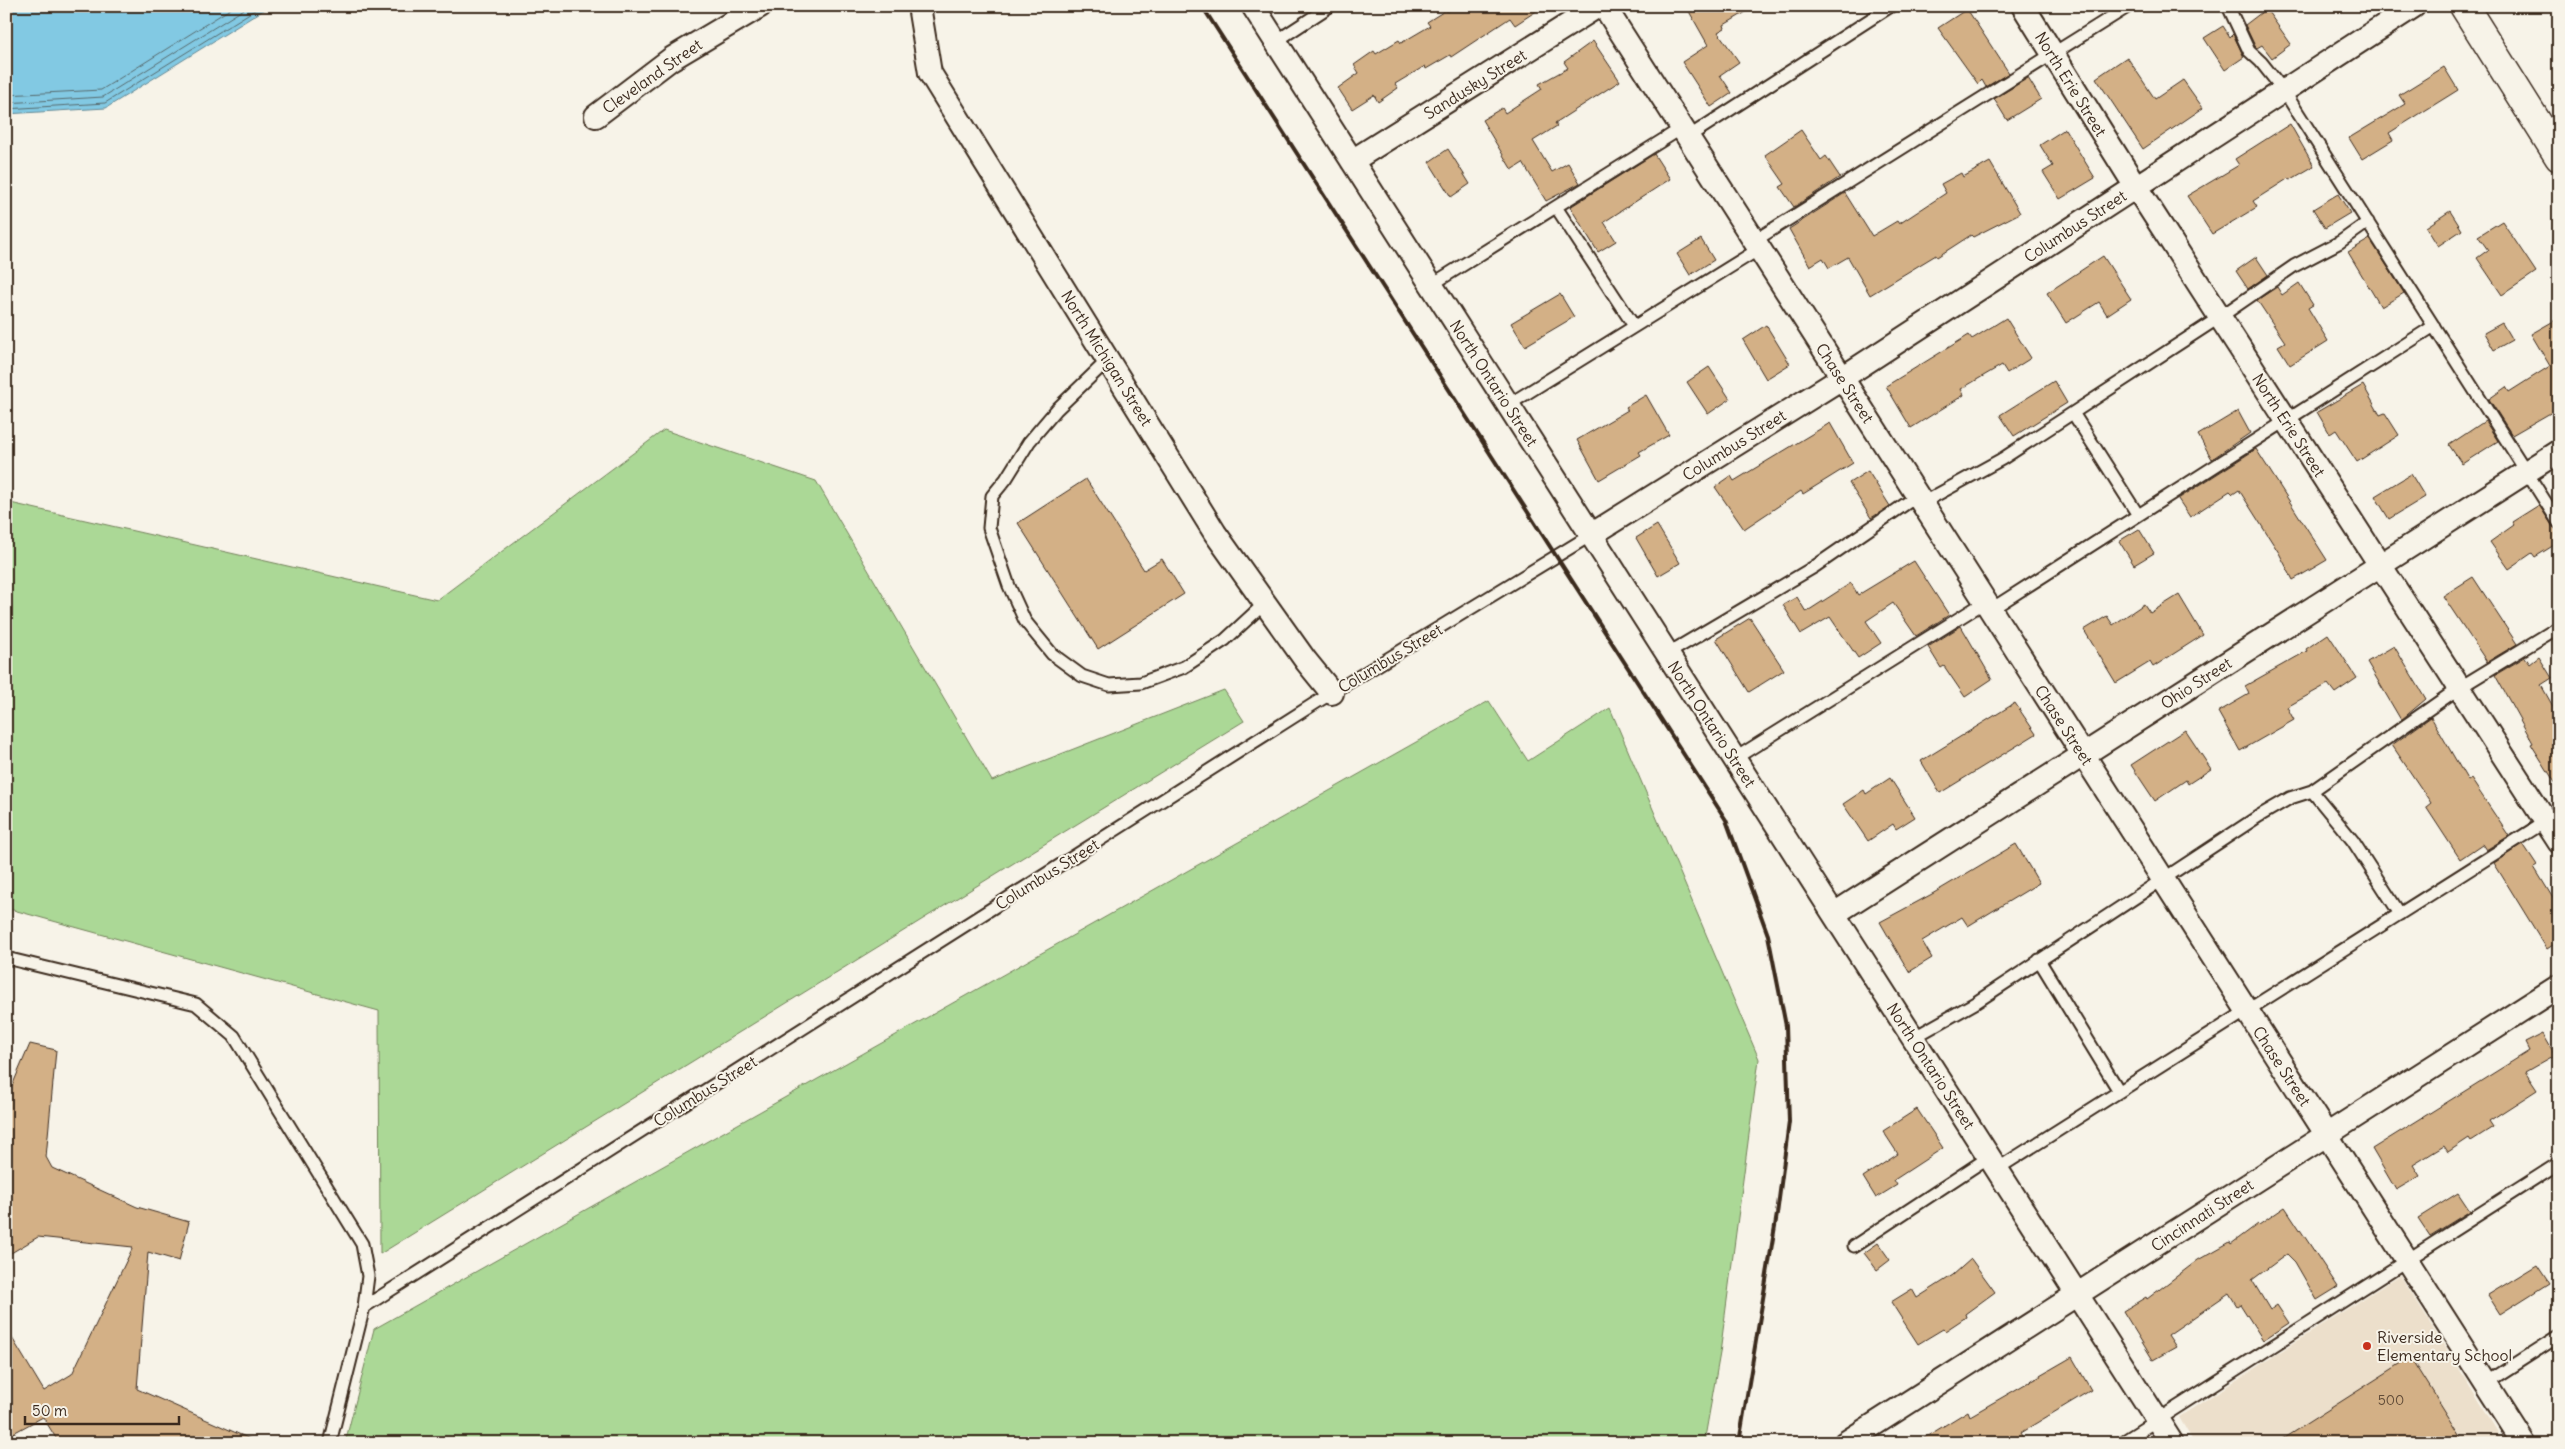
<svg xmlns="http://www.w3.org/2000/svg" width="2565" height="1449" font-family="Delius,sans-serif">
<rect width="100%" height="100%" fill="#f7f3e8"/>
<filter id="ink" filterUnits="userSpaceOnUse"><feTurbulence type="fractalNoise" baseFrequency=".02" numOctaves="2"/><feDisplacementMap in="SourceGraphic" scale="10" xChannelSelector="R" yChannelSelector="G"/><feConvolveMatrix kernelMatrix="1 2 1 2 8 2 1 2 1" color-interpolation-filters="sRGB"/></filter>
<g filter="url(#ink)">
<!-- built -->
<path fill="#ecdfcb" d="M2400,1275L2505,1443H2194L2179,1417Z"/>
<!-- green -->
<path fill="#abd896" stroke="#73815a" d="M664,430L816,481L992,781L1224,690L1244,721L380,1254L379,1011L6,908V502L437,600Z
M1489,701L1528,761L1610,708L1759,1059L1720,1353L1704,1443H345L374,1329Z"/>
<!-- water -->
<path fill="#82c9e3" stroke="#668994" d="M6,6H270L106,108L6,114Z"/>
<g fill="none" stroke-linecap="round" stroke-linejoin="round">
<!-- shore -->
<path stroke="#576a6d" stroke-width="1" d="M6,95L101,90L235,6
M6,103L103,97L249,6
M6,109L105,103L261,6"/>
</g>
<!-- building -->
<path fill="#d3b086" stroke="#3b2a1e" d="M1456,6H1544L1515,25L1510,18L1451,57L1450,55L1426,69L1425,66L1395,84L1398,88L1378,102L1374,95L1352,109L1338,88L1359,73L1354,65L1374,51L1376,54L1399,40L1401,43L1430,26L1427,22L1446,10L1447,12Z
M1686,6H1756L1724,25L1725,28L1718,32L1739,62L1720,75L1732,93L1711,107L1682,62L1708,45Z
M1967,9L2009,73L1986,87L1982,80L1978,84L1938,28Z
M2266,9L2291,44L2272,58L2262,45L2257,48L2255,46L2245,25Z
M2223,26L2230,37L2233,34L2244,57L2225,70L2204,38Z
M1593,41L1620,81L1555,123L1557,126L1533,141L1552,172L1568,163L1580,183L1546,201L1523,163L1512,170L1482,120L1502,108L1505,113L1542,89L1539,84L1568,68L1564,62Z
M2127,57L2155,99L2183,80L2203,108L2143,149L2096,78Z
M2444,67L2458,90L2389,133L2393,140L2362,159L2349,138L2405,104L2399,95Z
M2028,78L2041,99L2007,120L1994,99Z
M2290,124L2314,166L2290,180L2289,178L2253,201L2257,207L2212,234L2187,196L2239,165L2235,159Z
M2065,129L2095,178L2060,199L2043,172L2053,166L2040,145Z
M1801,130L1821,160L1826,156L1840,177L1794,207L1780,187L1785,184L1765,155Z
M1448,149L1470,184L1451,197L1429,162Z
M1654,154L1670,179L1604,222L1616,241L1598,252L1570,207Z
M1990,162L2020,213L1973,237L1971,235L1937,257L1936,255L1870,295L1848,257L1829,268L1823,258L1810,266L1789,229L1845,193L1872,236L1897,221L1899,224L1946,193L1941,184L1961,173L1963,177Z
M2338,194L2350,213L2325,228L2313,209Z
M2450,211L2462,230L2438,246L2426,227Z
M2502,221L2536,272L2502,295L2477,258L2488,250L2478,236Z
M1701,239L1714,260L1690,275L1677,254Z
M2370,239L2404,293L2381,307L2348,252Z
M2103,256L2131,299L2107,315L2099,302L2066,323L2047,293Z
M2256,257L2268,275L2248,289L2236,271Z
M2299,283L2313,305L2308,308L2328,341L2290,365L2278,346L2285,342L2257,300L2277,287L2282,295Z
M1560,294L1574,317L1525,346L1511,323Z
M2006,318L2031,358L2007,373L2002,365L1961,389L1964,395L1911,428L1886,386L1969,335L1972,339Z
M2559,318V408L2512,435L2489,399L2506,387L2509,392L2550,366L2531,334Z
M2502,323L2512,340L2494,350L2484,333Z
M1766,325L1790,364L1766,379L1743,340Z
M1709,367L1730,399L1708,414L1687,382Z
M2054,381L2067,403L2014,436L2000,415Z
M2363,385L2380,415L2385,413L2399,435L2357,462L2336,430L2330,434L2317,412Z
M1646,395L1669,435L1639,452L1641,455L1599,480L1577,440L1628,410L1626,407Z
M2238,411L2250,433L2212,459L2198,435Z
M2485,421L2498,441L2462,464L2449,445Z
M1830,423L1853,463L1803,494L1801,491L1744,529L1715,487L1731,476L1734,481Z
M2256,449L2327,560L2293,580L2279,553L2239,490L2233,494L2230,491L2190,517L2178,499Z
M1868,471L1890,506L1871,518L1849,483Z
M2411,474L2425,497L2389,519L2375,496Z
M1086,479L1144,570L1162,559L1184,594L1098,649L1018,523Z
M2539,505L2553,527L2559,530V542L2535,557L2532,553L2509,569L2490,542L2514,525L2512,522Z
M1657,525L1680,563L1658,576L1636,538Z
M2139,529L2154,553L2134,565L2119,541Z
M1914,561L1949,615L1916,636L1893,603L1866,621L1881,643L1858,658L1830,617L1801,634L1783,605L1797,597L1806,612L1851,583L1858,595Z
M2473,577L2517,644L2487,662L2443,596Z
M2179,595L2203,635L2153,667L2150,662L2116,683L2084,630L2107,616L2113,625L2144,604L2150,613Z
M1750,618L1784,670L1749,692L1716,639Z
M1961,626L1992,679L1965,697L1944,666L1941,668L1928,647Z
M2328,634L2357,678L2335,693L2328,684L2287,707L2294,720L2240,751L2218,712L2249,694L2245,686L2307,651L2306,649Z
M2394,646L2426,699L2401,720L2367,662Z
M2525,657L2530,664L2539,657L2552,678L2541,685L2559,717V789L2531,744L2533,743L2495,675Z
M2015,703L2036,734L1940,793L1921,761Z
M2431,717L2468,781L2471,779L2509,836L2486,850L2482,844L2460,859L2426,807L2431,803L2392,745Z
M2185,730L2211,769L2188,784L2186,780L2155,801L2131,765Z
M1890,778L1915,817L1896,829L1893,824L1868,841L1843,804L1864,790L1866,794Z
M2016,844L2039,883L1968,926L1962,917L1922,941L1932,958L1909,972L1880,922L1932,894Z
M2523,844L2537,865L2534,867L2559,908V941L2547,949L2494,863Z
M2543,1034L2555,1055L2525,1072L2537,1090L2489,1121L2493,1127L2471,1141L2469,1138L2448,1152L2444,1146L2413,1165L2420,1176L2396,1190L2372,1149L2529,1051L2525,1043Z
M30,1044L56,1050L46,1157L52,1168L137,1207L189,1222L179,1261L148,1252L137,1389L259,1443H59L43,1417L6,1437V1328L44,1391L72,1374L133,1247L38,1237L6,1256V1100Z
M1917,1109L1943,1148L1894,1180L1897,1185L1876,1198L1863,1177L1898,1154L1883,1131Z
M2458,1193L2470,1211L2430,1236L2418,1218Z
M2285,1207L2338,1287L2317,1300L2295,1262L2287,1254L2252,1280L2270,1310L2277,1305L2289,1323L2263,1340L2240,1304L2237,1306L2229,1293L2168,1335L2176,1347L2153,1360L2123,1311L2146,1297L2147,1299L2198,1260L2230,1242L2231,1244L2258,1224L2259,1225Z
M1878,1243L1890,1260L1877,1270L1864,1253Z
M1971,1259L1995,1292L1965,1314L1966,1317L1945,1331L1943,1329L1918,1344L1891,1302L1912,1289L1917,1298L1953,1275Z
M2537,1265L2549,1283L2500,1314L2488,1295Z
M2072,1357L2091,1390L2020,1433L2026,1443H1916L1968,1411L1970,1416Z
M2411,1357L2465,1443H2276Z"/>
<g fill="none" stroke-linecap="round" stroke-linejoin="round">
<defs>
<path id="lane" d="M2228,6L2249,51L2261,62L2284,91L2559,523
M1275,42L1330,6
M1688,137L1891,6
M1556,207L1634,326
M1754,241L2129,6
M1431,285L1682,128
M1108,360L1057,409L1029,442L1006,479L992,496L989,528L1009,586L1025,621L1052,654L1082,676L1109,685L1141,683L1184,667L1225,640L1265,603
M1508,405L1759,249
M2073,413L2138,515
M1922,503L2002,459L2220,317L2294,266L2340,242L2368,222
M1990,610L2434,326
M1667,654L1814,567L1917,496
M1734,759L1985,602
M2312,791L2353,841L2400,914
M6,958L196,1004L234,1036L362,1244L368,1276L364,1307L330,1443
M2039,960L2119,1091
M1913,1038L1975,1003L2259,816L2290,798L2312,791L2459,688L2559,627
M1997,1169L2559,813
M1854,1246L1989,1157
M364,1307L1317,702L1591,535
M2486,1383L2559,1336
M2121,1443L2559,1163"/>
<path id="street" d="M919,6L930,73L1215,533L1306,661L1332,693
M1253,6L2172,1443
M1604,6L2524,1443
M2023,6L2136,187L2559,842
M596,116L671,59L760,6
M1352,161L1598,6
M1591,535L1842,378L2414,6
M1834,914L2559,451
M1845,1443L2559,986"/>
<path id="secondary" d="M2464,6L2559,157"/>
</defs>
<!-- lane casing -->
<use href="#lane" stroke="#3b2a1e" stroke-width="15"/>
<!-- street casing -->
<use href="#street" stroke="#3b2a1e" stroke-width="26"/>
<!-- secondary casing -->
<use href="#secondary" stroke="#3b2a1e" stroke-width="31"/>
<!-- lane -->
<use href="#lane" stroke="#f7f3e8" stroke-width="11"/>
<!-- street -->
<use href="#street" stroke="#f7f3e8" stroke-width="22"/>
<!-- secondary -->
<use href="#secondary" stroke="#f7f3e8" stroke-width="28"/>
<!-- rail -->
<path stroke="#3b2a1e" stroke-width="4" d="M1202,6L1726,820L1768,935L1786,1026L1789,1122L1777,1214L1739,1443"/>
</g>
</g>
<!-- markers -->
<circle fill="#c8321e" stroke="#f7f3e8" stroke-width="2" cx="2367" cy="1346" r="5"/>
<g text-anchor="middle" stroke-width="4" stroke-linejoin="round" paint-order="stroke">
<!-- number labels -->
<g font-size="14" fill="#614c38">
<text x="2391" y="1405">500</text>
</g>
<!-- street labels -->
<g font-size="16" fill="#3b2a1e" stroke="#f7f3e8">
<text transform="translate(652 76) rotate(-35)" y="6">Cleveland Street</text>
<text transform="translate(1475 84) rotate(-32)" y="6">Sandusky Street</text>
<text transform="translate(2071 84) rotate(58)" y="6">North Erie Street</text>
<text transform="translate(2075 226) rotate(-33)" y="6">Columbus Street</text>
<text transform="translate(1107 358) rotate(58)" y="6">North Michigan Street</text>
<text transform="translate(1494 383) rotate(57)" y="6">North Ontario Street</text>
<text transform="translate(1845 383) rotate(57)" y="6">Chase Street</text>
<text transform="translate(2289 425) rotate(57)" y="6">North Erie Street</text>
<text transform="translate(1734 445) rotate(-32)" y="6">Columbus Street</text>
<text transform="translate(1390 658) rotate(-31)" y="6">Columbus Street</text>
<text transform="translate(2196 683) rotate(-33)" y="6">Ohio Street</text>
<text transform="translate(1712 724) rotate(57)" y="6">North Ontario Street</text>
<text transform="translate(2064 725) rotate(57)" y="6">Chase Street</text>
<text transform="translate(1047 874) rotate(-32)" y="6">Columbus Street</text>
<text transform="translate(1931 1066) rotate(57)" y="6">North Ontario Street</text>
<text transform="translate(2282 1066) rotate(57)" y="6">Chase Street</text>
<text transform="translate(705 1091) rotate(-32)" y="6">Columbus Street</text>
<text transform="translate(2202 1215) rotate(-33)" y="6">Cincinnati Street</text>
</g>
<!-- poi labels -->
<g font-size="16" fill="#3b2a1e" stroke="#f7f3e8" text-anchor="start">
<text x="2377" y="1343">Riverside<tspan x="2377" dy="18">Elementary School</tspan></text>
</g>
</g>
<!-- margin -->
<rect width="2565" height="1449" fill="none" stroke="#f7f3e8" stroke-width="25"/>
<rect x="12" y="12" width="2540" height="1424" fill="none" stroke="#3b2a1e" stroke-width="2" filter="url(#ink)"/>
<!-- scale -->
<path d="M25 1416v8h154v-8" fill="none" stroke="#3b2a1e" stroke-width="2.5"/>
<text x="32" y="1416" font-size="15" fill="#3b2a1e" stroke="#f7f3e8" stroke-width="4" paint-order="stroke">50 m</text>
</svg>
